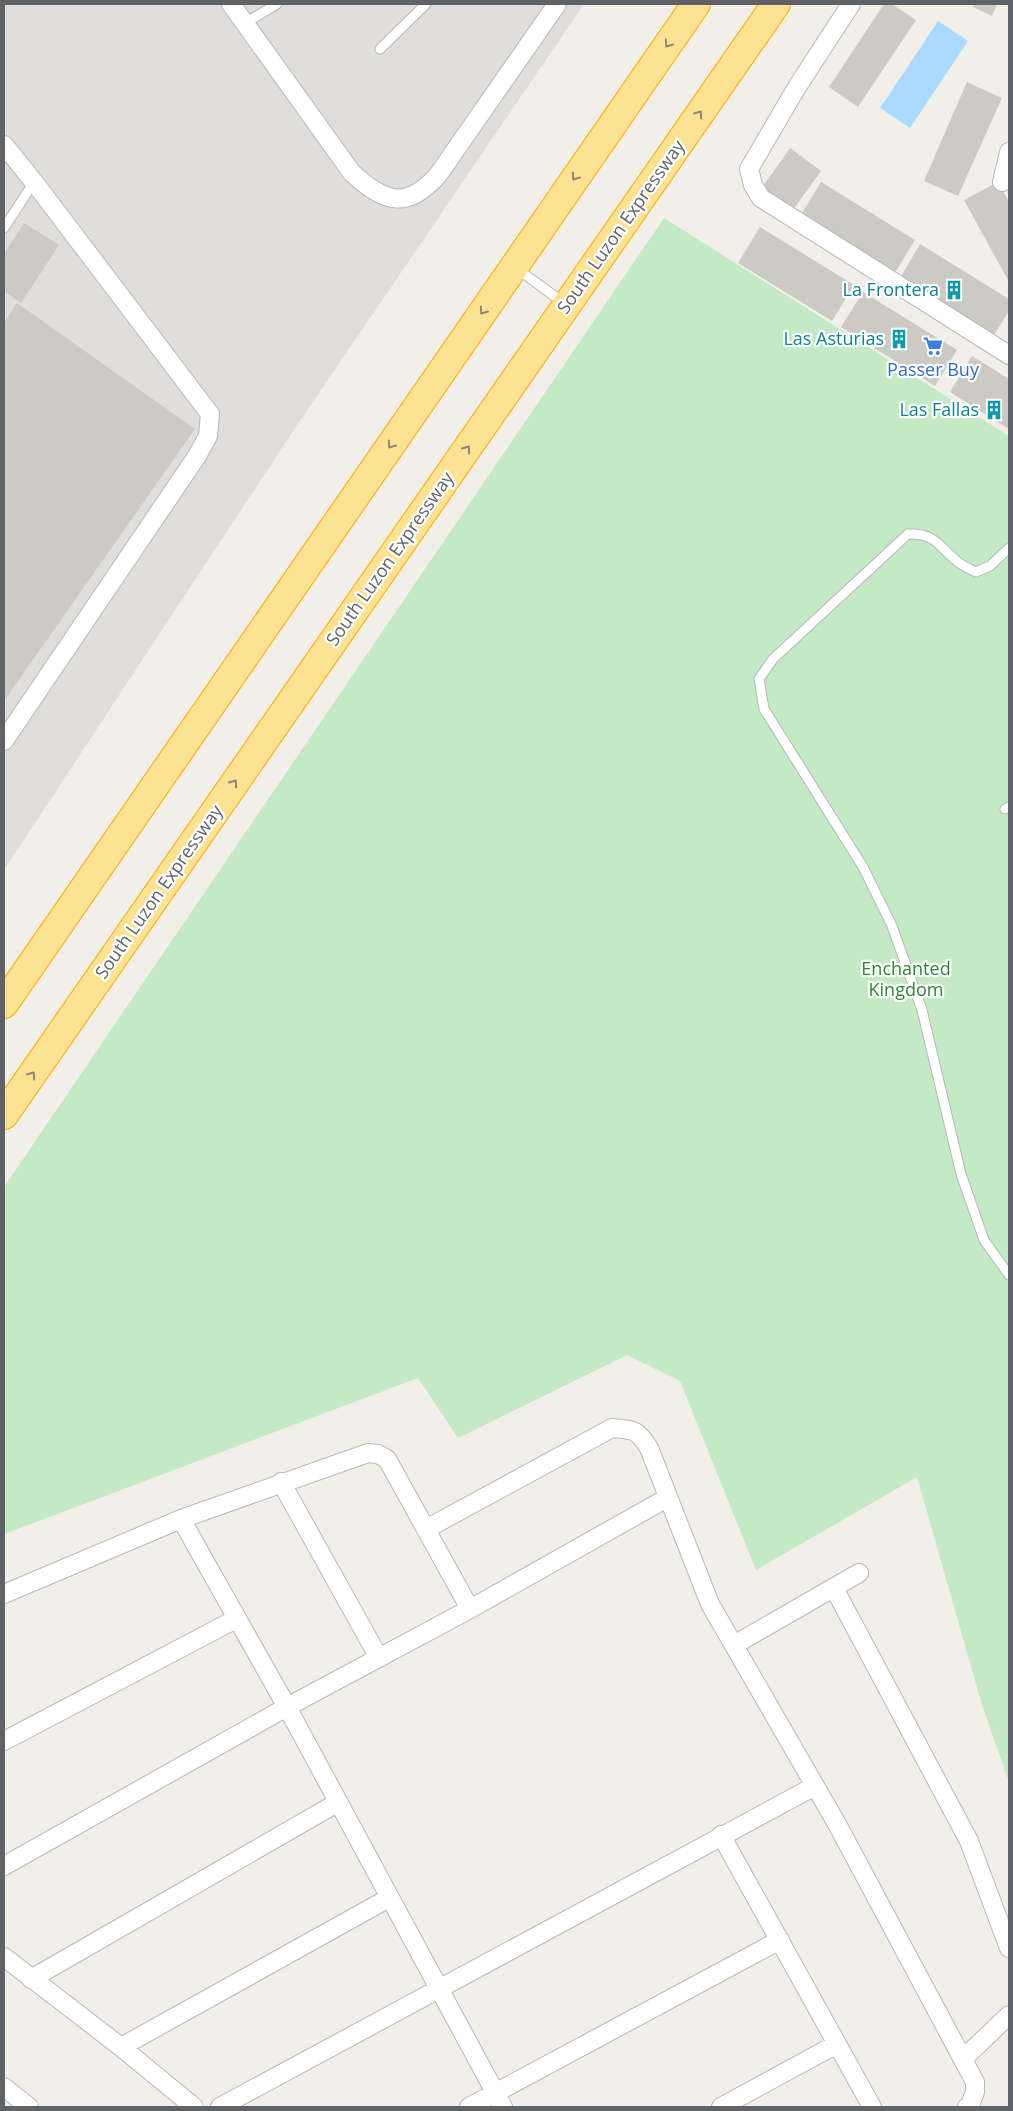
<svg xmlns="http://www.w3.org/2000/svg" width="1013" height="2111" font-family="'Open Sans',sans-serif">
<rect width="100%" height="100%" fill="#f1efe8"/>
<!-- industrial -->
<path fill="#e0deda" d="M4,4H584L293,431L4,870Z"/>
<!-- green -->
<path fill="#c5e8c5" d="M664,218L1009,436V1782L982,1705L917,1477L756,1570L680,1381L627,1355L458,1438L418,1378L4,1534V1187Z"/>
<!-- water -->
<path fill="#aadaff" d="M938,21L968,41L910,128L880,108Z"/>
<!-- building -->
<path fill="#cccac5" d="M884,4H892L916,20L858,107L829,87Z
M974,4H997L992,16L973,7Z
M967,82L1002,98L958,196L924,181Z
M790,148L821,171L793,210L762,188Z
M821,182L915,240L893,276L799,218Z
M998,182L1009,202V282L964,200Z
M24,223L59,245L21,303L4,291V254Z
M760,227L854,285L832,321L738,263Z
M920,244L1009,299V311L992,338L899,280Z
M863,292L957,350L935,386L841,327Z
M17,303L195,429L4,701V641L5,639L4,638V323Z
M972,356L1009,379V429L950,392Z"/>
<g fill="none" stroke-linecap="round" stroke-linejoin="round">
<defs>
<path id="service" d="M245,23L277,4
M380,49L426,4
M4,228L34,182
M516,268L564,303
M1009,548L990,566L976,572C970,569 963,566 958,562C938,546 936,533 908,534L773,659L759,679L764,709L863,867L892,926L922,1010L961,1174L984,1240L1009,1275
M1005,809L1009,807"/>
<path id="minor" d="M231,4L352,173C384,202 406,211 438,175L557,4
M851,4L797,87L749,169L753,185L761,198L1009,355
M4,145L34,182L210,414L208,436L197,456L4,741
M1002,182L1009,152
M281,1482L379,1658
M181,1519L287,1707L503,2107
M426,1529L612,1428C634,1430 637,1429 649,1448L710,1604L837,1824L975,2082V2092L970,2105L967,2107
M834,1588L969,1841L1009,1948
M4,1594L181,1519L368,1453L378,1454L387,1459L470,1609
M734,1645L859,1573
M4,1741L236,1619
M721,1835L872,2107
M4,1866L287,1707L470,1609L667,1498
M4,1957L121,2047L194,2107
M31,1979L337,1803
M121,2047L389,1898
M963,2059L1009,2015
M4,2087L29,2107
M220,2107L815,1786
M469,2107L780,1940
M721,2107L837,2044"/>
<path id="motorway" d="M4,1004L696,4
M4,1115L776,4"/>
</defs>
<!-- service casing -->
<use href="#service" stroke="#b5b8bc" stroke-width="11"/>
<!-- minor casing -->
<use href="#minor" stroke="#b5b8bc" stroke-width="20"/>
<!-- motorway casing -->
<use href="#motorway" stroke="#f9ab00" stroke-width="30"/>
<!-- service -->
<use href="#service" stroke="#fff" stroke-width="9"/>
<!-- minor -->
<use href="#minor" stroke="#fff" stroke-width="18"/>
<!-- motorway -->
<use href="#motorway" stroke="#fde293" stroke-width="28"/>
</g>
<!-- one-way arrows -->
<defs><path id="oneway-chevron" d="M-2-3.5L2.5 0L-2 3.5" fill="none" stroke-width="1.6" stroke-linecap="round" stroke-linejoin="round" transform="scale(1.25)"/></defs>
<g stroke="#8e8975">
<use href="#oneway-chevron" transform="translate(668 44) rotate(125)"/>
<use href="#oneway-chevron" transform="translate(699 114) rotate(-55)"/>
<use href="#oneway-chevron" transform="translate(575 177) rotate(125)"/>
<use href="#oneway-chevron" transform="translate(483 311) rotate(125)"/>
<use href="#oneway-chevron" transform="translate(391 445) rotate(125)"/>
<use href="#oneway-chevron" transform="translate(467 449) rotate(-55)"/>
<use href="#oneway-chevron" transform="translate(234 783) rotate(-55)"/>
<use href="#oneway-chevron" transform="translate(32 1075) rotate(-55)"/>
</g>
<!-- icons -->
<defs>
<symbol id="building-bare" viewBox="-9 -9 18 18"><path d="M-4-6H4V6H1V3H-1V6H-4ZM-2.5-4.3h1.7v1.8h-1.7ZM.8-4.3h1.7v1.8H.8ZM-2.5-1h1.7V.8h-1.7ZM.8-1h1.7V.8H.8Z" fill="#0f9aa8" stroke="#fff" stroke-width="2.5" paint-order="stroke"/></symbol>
<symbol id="supermarket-bare" viewBox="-9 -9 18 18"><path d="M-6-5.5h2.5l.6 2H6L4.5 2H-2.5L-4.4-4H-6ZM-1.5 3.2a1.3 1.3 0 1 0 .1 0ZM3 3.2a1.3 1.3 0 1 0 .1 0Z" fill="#3f7fe0" stroke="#fff" stroke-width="2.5" paint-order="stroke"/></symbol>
</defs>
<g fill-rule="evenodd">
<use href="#building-bare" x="940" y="276" width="28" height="28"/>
<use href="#building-bare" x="885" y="325" width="28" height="28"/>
<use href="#supermarket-bare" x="919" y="332" width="28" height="28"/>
<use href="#building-bare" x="980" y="396" width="28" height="28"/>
</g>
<g text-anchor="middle" stroke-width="4.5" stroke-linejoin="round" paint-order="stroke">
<!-- street labels -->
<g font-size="18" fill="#5f6368" stroke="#fff">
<text transform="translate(621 227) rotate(-55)" y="6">South Luzon Expressway</text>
<text transform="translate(390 559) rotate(-55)" y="6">South Luzon Expressway</text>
<text transform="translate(159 892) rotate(-55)" y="6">South Luzon Expressway</text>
</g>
<!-- culture labels -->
<g font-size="18" fill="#0d838f" stroke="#fff" text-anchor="end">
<text x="939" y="296">La Frontera</text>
<text x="884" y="345">Las Asturias</text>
<text x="979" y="416">Las Fallas</text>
</g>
<!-- shop labels -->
<g font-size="18" fill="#366cbe" stroke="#fff">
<text x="933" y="376">Passer Buy</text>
</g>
<!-- park labels -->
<g font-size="18" fill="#348238" stroke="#fff">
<text x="906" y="975">Enchanted<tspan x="906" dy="21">Kingdom</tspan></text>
</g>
</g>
<!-- border -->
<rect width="1013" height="2111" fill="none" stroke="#5f6368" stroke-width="10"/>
</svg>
